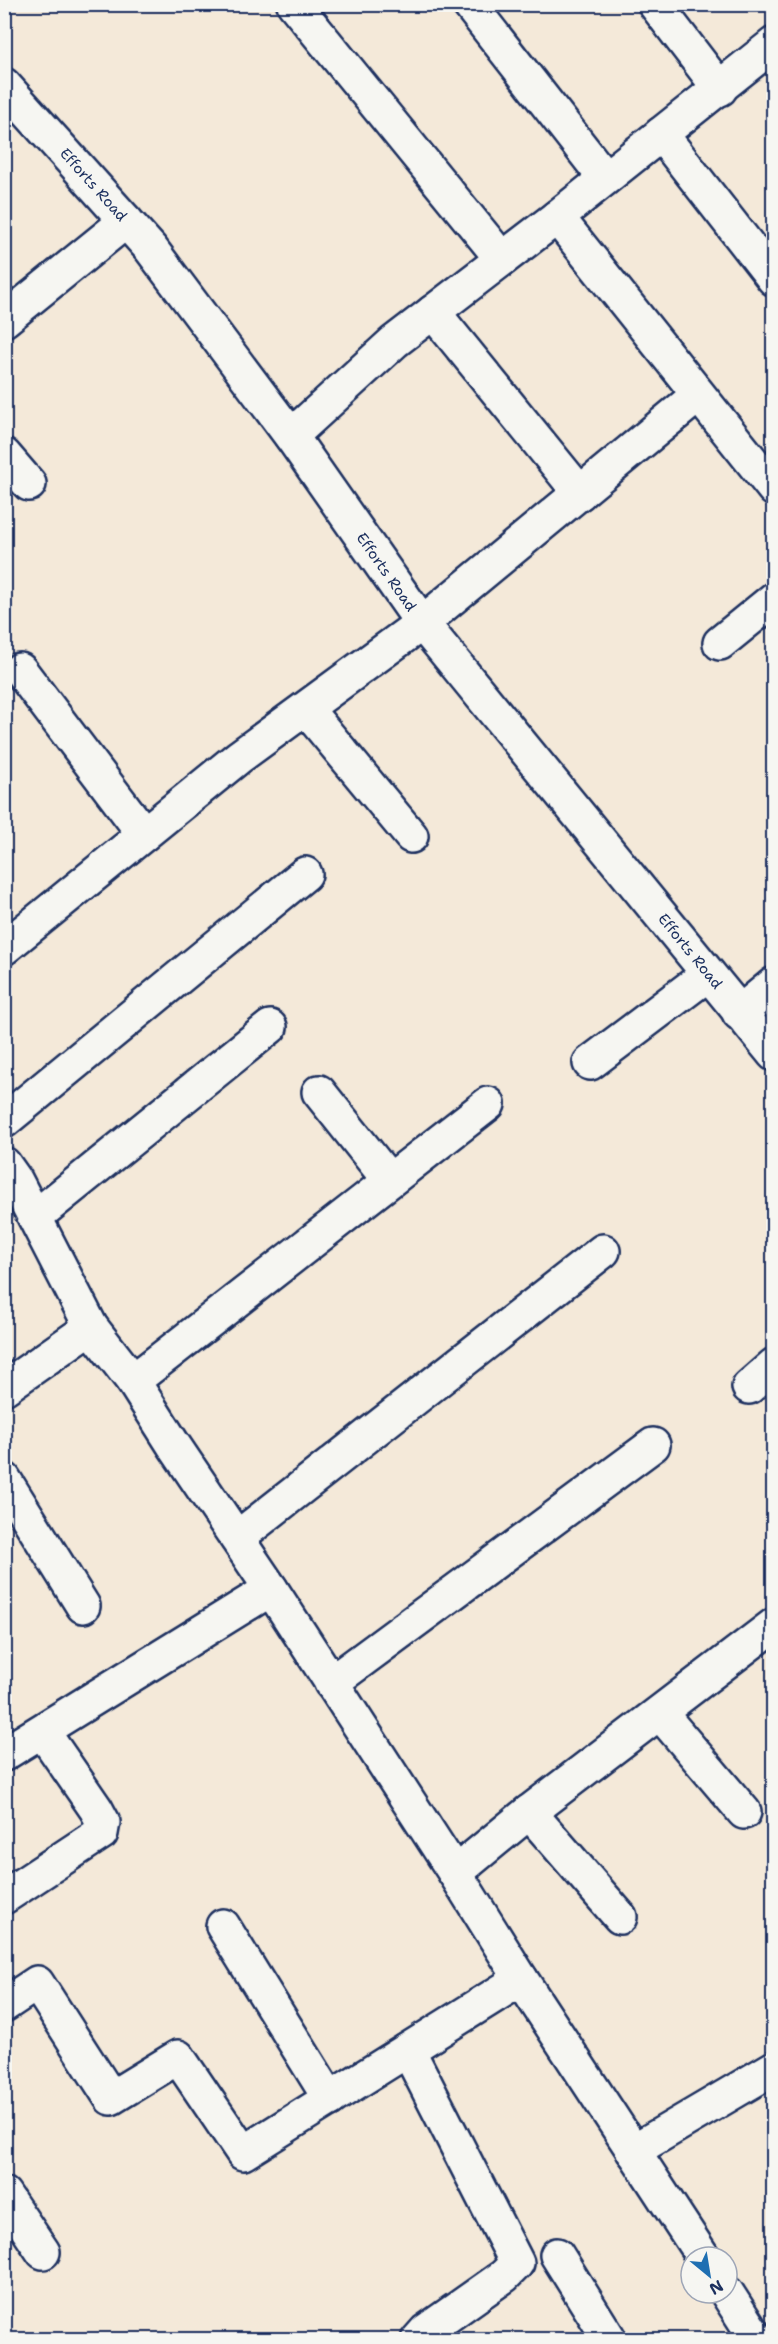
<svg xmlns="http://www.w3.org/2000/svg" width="778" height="2344" font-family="'Shantell Sans',sans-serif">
<rect width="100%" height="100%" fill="#f4e9d9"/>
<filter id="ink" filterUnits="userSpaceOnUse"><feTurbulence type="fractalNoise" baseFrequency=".0167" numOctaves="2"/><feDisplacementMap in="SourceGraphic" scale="12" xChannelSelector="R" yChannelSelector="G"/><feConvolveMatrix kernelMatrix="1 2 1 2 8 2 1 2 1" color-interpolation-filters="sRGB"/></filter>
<g filter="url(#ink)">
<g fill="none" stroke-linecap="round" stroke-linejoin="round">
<defs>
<g id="minor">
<path d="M294,4L502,259"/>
<path d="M469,4L605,178"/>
<path d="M655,4L720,89"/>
<path id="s1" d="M4,85L151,249L291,436L422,623L774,1054"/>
<path d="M661,134L774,279"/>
<path d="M557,217L774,489"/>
<path d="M433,312L580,493"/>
<path d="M4,320L126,221"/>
<path d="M291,436L394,342L557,217L774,44"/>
<path d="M4,455L29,484"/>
<path d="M720,643L774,599"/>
<path d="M20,670L144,834"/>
<path d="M306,709L411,836"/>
<path d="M4,948L239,757L422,623L697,396"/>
<path d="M739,1013L774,984"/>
<path d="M590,1063L708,974"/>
<path d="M319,1092L389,1180"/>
<path d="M4,1121L305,874"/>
<path d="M4,1164L16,1181L91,1327L133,1381L173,1444L271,1589L455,1873L521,1979L703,2257"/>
<path d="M35,1217L270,1027"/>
<path d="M133,1381L488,1104"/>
<path d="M749,1387L774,1365"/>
<path d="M4,1388L91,1327"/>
<path d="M4,1479L83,1606"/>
<path d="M237,1538L603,1251"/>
<path d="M331,1683L653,1445"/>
<path d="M660,1713L744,1812"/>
<path d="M4,1754L271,1589"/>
<path d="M529,1812L620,1917"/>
<path d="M455,1873L529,1812L774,1625"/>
<path d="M4,1897L101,1833L103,1822L96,1809L43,1732"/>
<path d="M223,1926L330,2099"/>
<path d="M4,2005L37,1983L111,2098L178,2057L243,2153L521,1979"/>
<path d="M408,2050L517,2263L504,2276L426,2331L418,2340"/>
<path d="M633,2151L774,2068"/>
<path d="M4,2194L43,2252"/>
<path d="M557,2255L610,2340"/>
<path d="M727,2293L757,2340"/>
</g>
</defs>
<!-- minor casing -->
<use href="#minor" stroke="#1b2f5e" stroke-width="38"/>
<!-- minor -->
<use href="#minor" stroke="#f6f6f2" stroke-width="33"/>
</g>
</g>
<g text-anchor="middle" stroke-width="4.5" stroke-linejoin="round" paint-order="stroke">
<!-- street labels -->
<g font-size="15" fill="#1b2f5e" stroke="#f6f6f2">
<text dy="5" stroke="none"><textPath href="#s1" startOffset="134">Efforts Road</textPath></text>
<text dy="5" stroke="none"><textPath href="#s1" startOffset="620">Efforts Road</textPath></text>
<text dy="5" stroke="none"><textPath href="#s1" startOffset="1106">Efforts Road</textPath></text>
</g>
</g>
<!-- margin -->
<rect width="778" height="2344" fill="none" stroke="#f6f6f2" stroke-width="24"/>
<rect x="12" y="12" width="754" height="2320" fill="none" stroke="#1b2f5e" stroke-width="2" filter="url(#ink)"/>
<!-- north arrow -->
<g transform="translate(709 2275) rotate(150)"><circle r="28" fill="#f6f6f2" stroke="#9ea6b7" stroke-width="1.5"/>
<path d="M0-4.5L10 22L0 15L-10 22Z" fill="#1f6fb2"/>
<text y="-9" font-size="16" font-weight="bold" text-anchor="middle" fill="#1b2f5e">N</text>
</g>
</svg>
